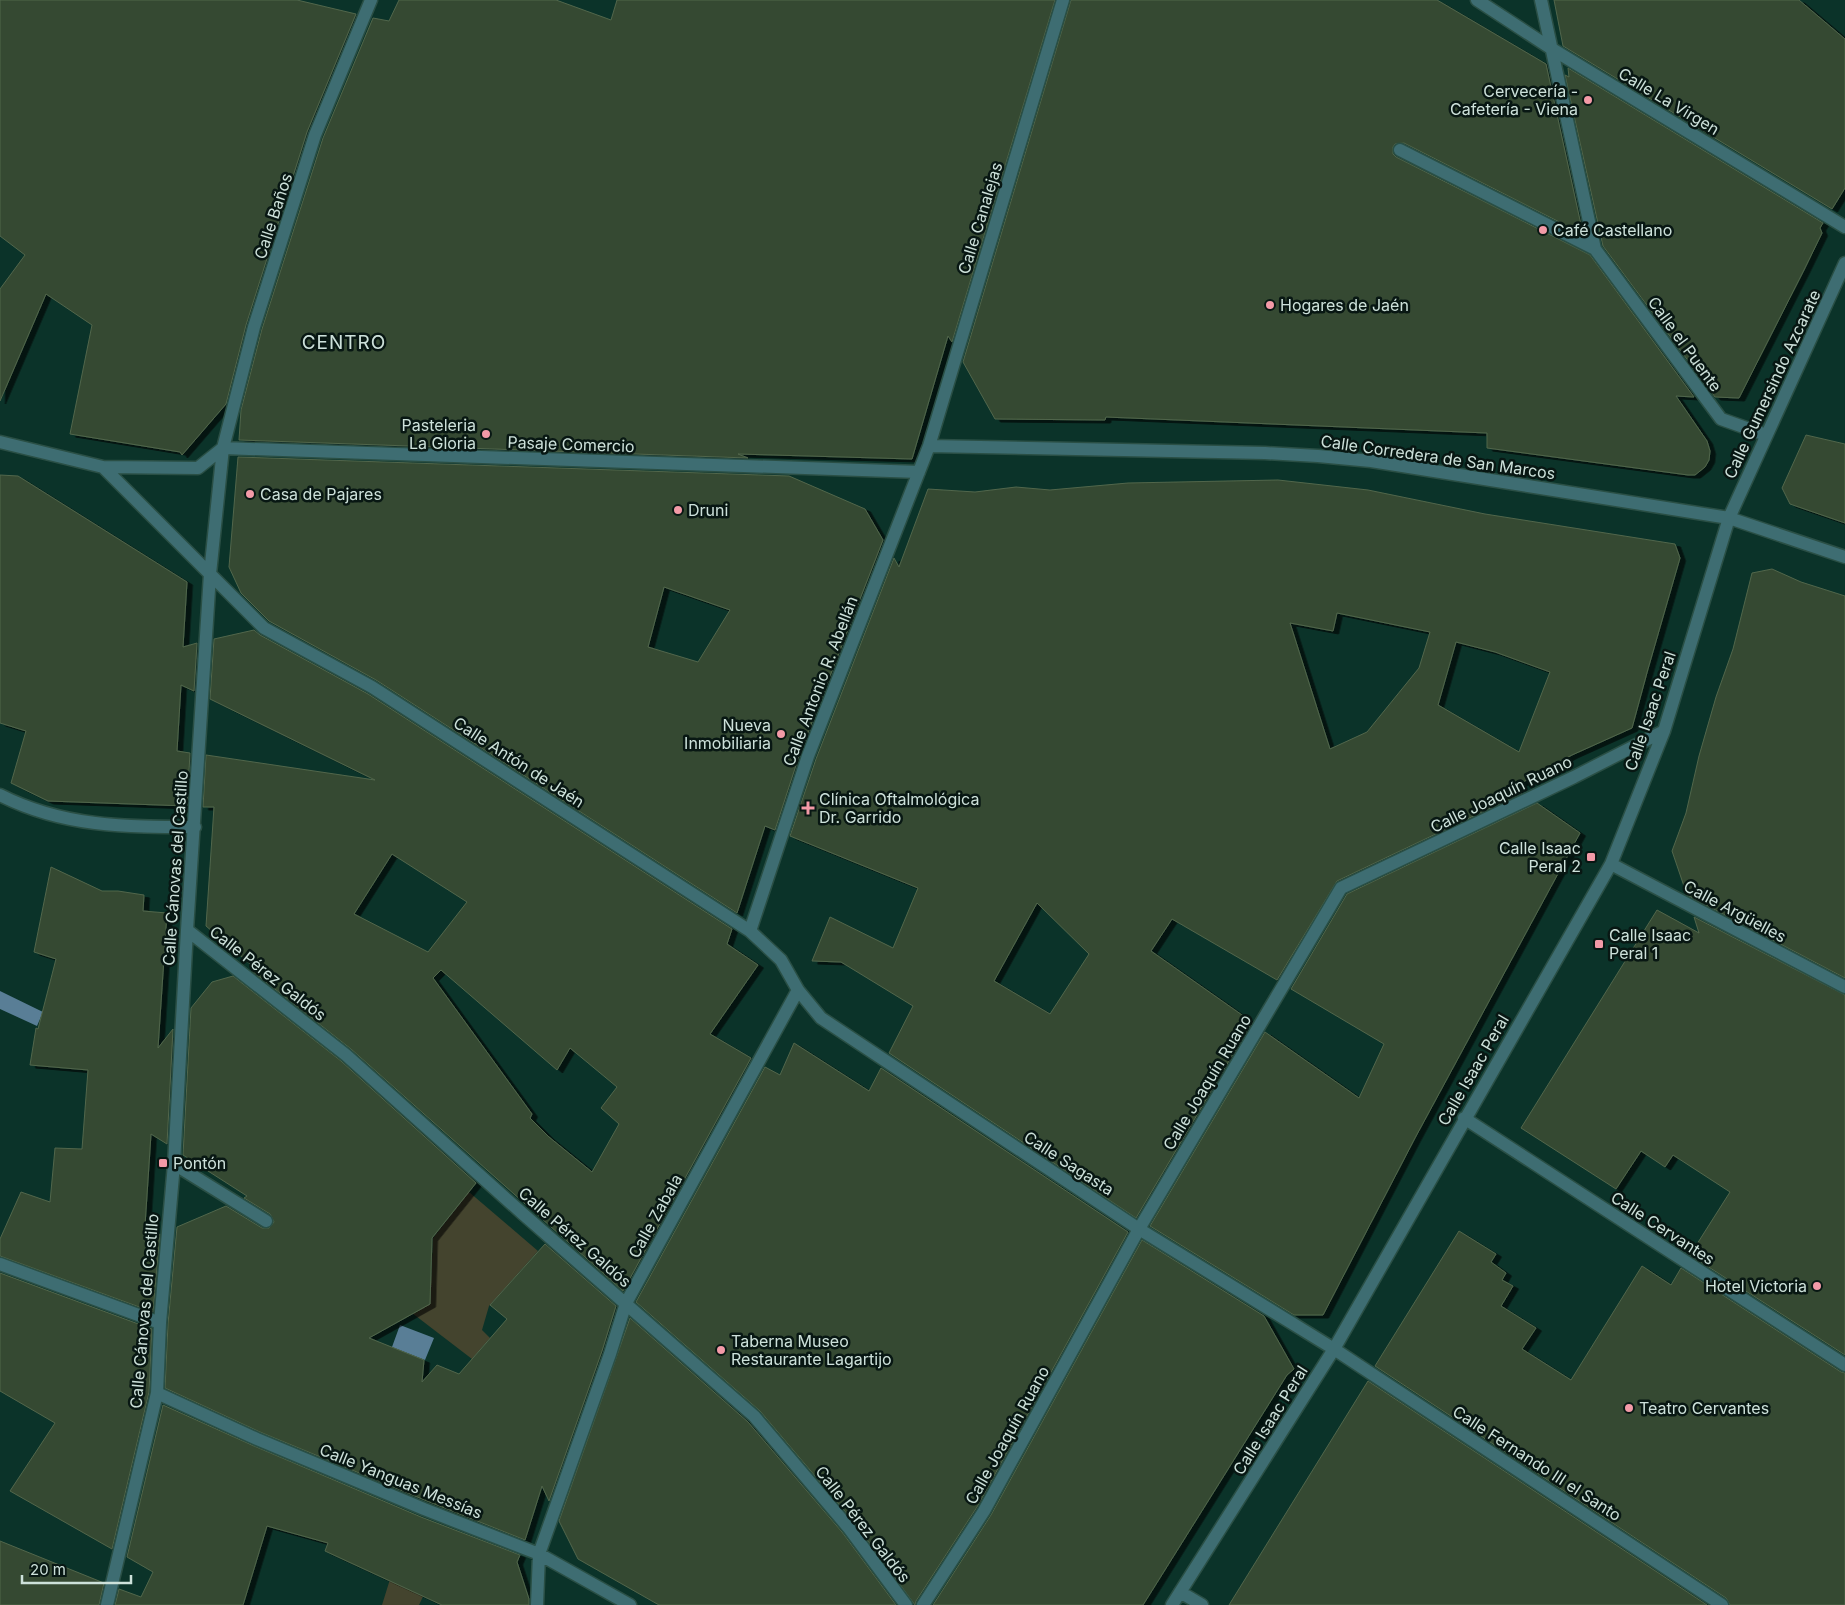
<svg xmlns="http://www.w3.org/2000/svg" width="1845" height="1605" font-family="Inter,sans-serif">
<defs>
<filter id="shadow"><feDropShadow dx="5.5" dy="3" stdDeviation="0" flood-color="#0009"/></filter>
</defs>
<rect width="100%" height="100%" fill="#0b3329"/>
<!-- green -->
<path fill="#44442e" d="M469,1192L538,1251L489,1306L482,1330L490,1338L472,1359L412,1313L430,1304L433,1238Z
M409,1518L450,1540L419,1605H382Z"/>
<!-- water -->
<path fill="#597e96" d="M0,991L43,1012L37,1026L0,1009Z
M400,1325L434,1338L425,1360L392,1347Z"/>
<!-- building -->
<path fill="#364a31" stroke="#51664c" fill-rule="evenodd" filter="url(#shadow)" d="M0,0H297L356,14L307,132L246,325L226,404L182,455L180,452L70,434L92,325L46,294L0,401V289L25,255L0,236Z
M399,0H556L611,20L617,0H1055L952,342L948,336L912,459L738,454L748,458L239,440L241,410L262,329L323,138L373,18L389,21Z
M1071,0H1437L1546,64L1583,234L1404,143L1395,144L1393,147V154L1396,157L1590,255L1694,397L1676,396L1707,441L1710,451L1709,460L1705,467L1695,475H1688L1487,448V433L1106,417L1105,420L995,419L963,362Z
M1554,0H1799L1845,39V188L1832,209L1563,46Z
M1568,68L1823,223L1820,228L1822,233L1804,270L1739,398L1715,397L1603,246L1565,75L1569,77Z
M1806,435L1845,444V523L1790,504L1782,488Z
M238,457L789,476L865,509L883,540L800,753L775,830L765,826L737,913L376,680L269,621L241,593L229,567ZM664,587L730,610L698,662L648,647Z
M0,475L18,476L187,582L183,647L197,643L194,691L181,685L177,751L190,753L187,806L48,801L11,783L26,731L0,723Z
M1278,480L1368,490L1485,514L1675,544L1680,558L1648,669L1632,728L1572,755L1514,787L1522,793L1337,881L1277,980L1172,919L1151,951L1252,1022L1136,1218L889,1053L913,1006L841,962L812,961L830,917L893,948L918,888L790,836L816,759L894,558L899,567L928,489L975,492L1016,487L1050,490L1128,483ZM1337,613L1430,632L1419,668L1367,732L1330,749L1290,623L1333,631ZM1456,642L1495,652L1550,672L1519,752L1438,705ZM1037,903L1089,954L1050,1014L994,981Z
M1772,569L1801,582L1845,596V978L1687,895L1672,851L1686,813L1699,756L1716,697L1733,649L1752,573Z
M254,630L260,635L368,694L732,929L727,944L758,965L710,1034L751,1058L623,1291L351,1049L252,971L257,970L206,926L214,807H203L206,755L375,780L210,699L214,639ZM392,854L467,902L428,952L354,914ZM441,970L557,1070L570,1048L617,1087L601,1108L619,1124L592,1172L549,1137L530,1118L532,1114L433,978Z
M1537,803L1580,833L1415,1138L1323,1315H1294L1150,1226L1265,1032L1359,1098L1384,1044L1291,989L1347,894Z
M51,867L102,891H118L144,895L143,911L167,913L158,1048L173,1029L167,1144L151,1134L144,1241L160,1234L153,1312L0,1256V1239L21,1192L50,1202L55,1148L82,1149L88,1070L30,1065L36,1028L38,1029L56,959L34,952Z
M1657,910L1699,933L1694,917L1845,995V1355L1690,1255L1730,1192L1673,1155L1665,1167L1641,1151L1616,1189L1521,1128Z
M233,976L341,1061L476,1183L432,1238L430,1304L369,1338L424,1360L422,1382L437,1365L459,1374L507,1319L490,1305L545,1244L616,1306L602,1351L549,1501L542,1486L525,1540L427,1501L260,1432L165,1388L168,1324L177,1227L226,1206L262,1228H269L274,1222L270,1214L244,1198L247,1196L183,1155L191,1008L212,982Z
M794,1043L869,1091L881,1068L1128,1232L977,1507L916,1601L915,1605L854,1522L760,1411L636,1302L765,1067L780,1075Z
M1459,1231L1496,1254L1491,1262L1506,1273L1502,1280L1513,1286L1501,1306L1536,1328L1522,1349L1571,1380L1642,1266L1671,1285L1681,1268L1841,1372L1845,1373V1605H1730L1726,1598L1375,1366Z
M1142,1240L1264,1316L1294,1369L1287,1375L1143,1605H933L991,1515Z
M0,1273L152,1329L149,1392L112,1549L10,1491L55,1423L0,1391Z
M630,1318L748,1422L842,1532L896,1605H659L578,1559L559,1521Z
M1368,1381L1707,1605H1229Z
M163,1405L254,1446L421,1517L520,1555L517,1562L529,1599V1605H442L325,1551L328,1543L267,1526L243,1605H115L119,1589L141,1597L153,1572L127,1557Z
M0,1541L104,1583L99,1605H0Z"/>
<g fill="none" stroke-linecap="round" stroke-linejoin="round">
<defs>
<path id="minor" d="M1477,0L1552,49L1845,227
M1541,0L1595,249L1721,419L1766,435
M1400,150L1595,249
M0,442L103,467L198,468L223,448
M929,446L1265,453L1318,456L1371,461L1729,518L1845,557
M223,448L919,472
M103,467L264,628L372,687L750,931L781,960L798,990L821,1018L1139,1229L1334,1349L1722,1605
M0,795C63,827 126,827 195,827
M1611,864L1845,987
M187,930L346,1055L523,1214L754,1416L848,1527L906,1605
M750,931L808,756L929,446L1063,0
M1464,1118L1845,1365
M174,1164L266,1221
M0,1264L160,1323
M157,1393L257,1439L424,1509L539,1554L630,1605
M1180,1592L1202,1605
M107,1605L157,1393L160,1323L174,1164L187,930L210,574L223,448L254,327L315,135L371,0
M537,1605L539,1554L610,1354L626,1303L798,990
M923,1605L984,1511L1139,1229L1341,888L1574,777L1664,731
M1172,1605L1334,1349L1611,864L1664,731L1729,518L1845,263"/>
</defs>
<!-- minor casing -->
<use href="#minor" stroke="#2a4f45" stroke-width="15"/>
<!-- minor -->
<use href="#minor" stroke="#3e6d72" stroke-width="12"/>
</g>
<!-- markers -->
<g fill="#f39aa7" stroke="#081713" stroke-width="2">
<circle cx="1588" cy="100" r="5"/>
<circle cx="1543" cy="230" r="5"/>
<circle cx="1270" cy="305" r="5"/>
<circle cx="486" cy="434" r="5"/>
<circle cx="250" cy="494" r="5"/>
<circle cx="678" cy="510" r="5"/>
<circle cx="781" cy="734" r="5"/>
<path d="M805.5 800.5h5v5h5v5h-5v5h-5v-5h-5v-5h5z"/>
<rect x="1586" y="852" width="10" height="10" rx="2.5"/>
<rect x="1594" y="939" width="10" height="10" rx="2.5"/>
<rect x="158" y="1158" width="10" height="10" rx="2.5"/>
<circle cx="1817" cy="1286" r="5"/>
<circle cx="721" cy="1350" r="5"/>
<circle cx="1629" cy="1408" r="5"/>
</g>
<g text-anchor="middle" stroke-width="5" stroke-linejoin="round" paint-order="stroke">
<!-- poi labels -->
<g font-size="16" fill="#cde1da" stroke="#081713" text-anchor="start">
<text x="1578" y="97" text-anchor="end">Cervecería -<tspan x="1578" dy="18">Cafetería - Viena</tspan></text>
<text x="1553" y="236">Café Castellano</text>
<text x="1280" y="311">Hogares de Jaén</text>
<text x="476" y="431" text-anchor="end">Pasteleria<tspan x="476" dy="18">La Gloria</tspan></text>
<text x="260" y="500">Casa de Pajares</text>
<text x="688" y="516">Druni</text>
<text x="771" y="731" text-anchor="end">Nueva<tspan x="771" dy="18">Inmobiliaria</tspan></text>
<text x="819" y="805">Clínica Oftalmológica<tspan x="819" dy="18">Dr. Garrido</tspan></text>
<text x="1581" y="854" text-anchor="end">Calle Isaac<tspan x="1581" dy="18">Peral 2</tspan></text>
<text x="1609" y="941">Calle Isaac<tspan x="1609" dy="18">Peral 1</tspan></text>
<text x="173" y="1169">Pontón</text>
<text x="1807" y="1292" text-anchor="end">Hotel Victoria</text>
<text x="731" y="1347">Taberna Museo<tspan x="731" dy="18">Restaurante Lagartijo</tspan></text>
<text x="1639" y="1414">Teatro Cervantes</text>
</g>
<!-- street labels -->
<g font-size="16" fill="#cde1da" stroke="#081713">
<text transform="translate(1669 101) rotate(31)" y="6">Calle La Virgen</text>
<text transform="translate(273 216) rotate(-72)" y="6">Calle Baños</text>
<text transform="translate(980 218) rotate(-73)" y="6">Calle Canalejas</text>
<text transform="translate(1685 344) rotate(54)" y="6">Calle el Puente</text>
<text transform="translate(1772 384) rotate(-65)" y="6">Calle Gumersindo Azcarate</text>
<text transform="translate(571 444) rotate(2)" y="6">Pasaje Comercio</text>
<text transform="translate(1438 457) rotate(8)" y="6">Calle Corredera de San Marcos</text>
<text transform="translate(820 681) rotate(-69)" y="6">Calle Antonio R. Abellán</text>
<text transform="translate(1650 711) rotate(-71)" y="6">Calle Isaac Peral</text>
<text transform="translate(519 762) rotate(33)" y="6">Calle Antón de Jaén</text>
<text transform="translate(1501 794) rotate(-26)" y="6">Calle Joaquín Ruano</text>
<text transform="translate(175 868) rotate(-86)" y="6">Calle Cánovas del Castillo</text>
<text transform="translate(1735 911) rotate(28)" y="6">Calle Argüelles</text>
<text transform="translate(268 973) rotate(38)" y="6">Calle Pérez Galdós</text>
<text transform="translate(1473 1070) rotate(-60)" y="6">Calle Isaac Peral</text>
<text transform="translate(1207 1082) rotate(-59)" y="6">Calle Joaquín Ruano</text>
<text transform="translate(1069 1163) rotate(33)" y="6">Calle Sagasta</text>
<text transform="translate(655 1216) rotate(-61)" y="6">Calle Zabala</text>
<text transform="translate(1663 1228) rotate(33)" y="6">Calle Cervantes</text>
<text transform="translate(575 1237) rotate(41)" y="6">Calle Pérez Galdós</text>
<text transform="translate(144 1311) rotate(-85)" y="6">Calle Cánovas del Castillo</text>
<text transform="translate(1270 1420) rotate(-58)" y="6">Calle Isaac Peral</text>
<text transform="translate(1007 1435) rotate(-61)" y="6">Calle Joaquín Ruano</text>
<text transform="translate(1537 1463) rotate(33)" y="6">Calle Fernando III el Santo</text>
<text transform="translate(401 1481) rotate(22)" y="6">Calle Yanguas Messías</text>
<text transform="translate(863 1524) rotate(52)" y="6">Calle Pérez Galdós</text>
</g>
<!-- quarter labels -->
<g font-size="19" letter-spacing="1" fill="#cde1da" stroke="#081713">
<text x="344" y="349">CENTRO</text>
</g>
</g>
<!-- scale -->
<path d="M22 1575v8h109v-8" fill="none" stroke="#cde1da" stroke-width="2.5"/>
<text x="30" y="1575" font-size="15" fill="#cde1da" stroke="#081713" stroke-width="4" paint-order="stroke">20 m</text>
</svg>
